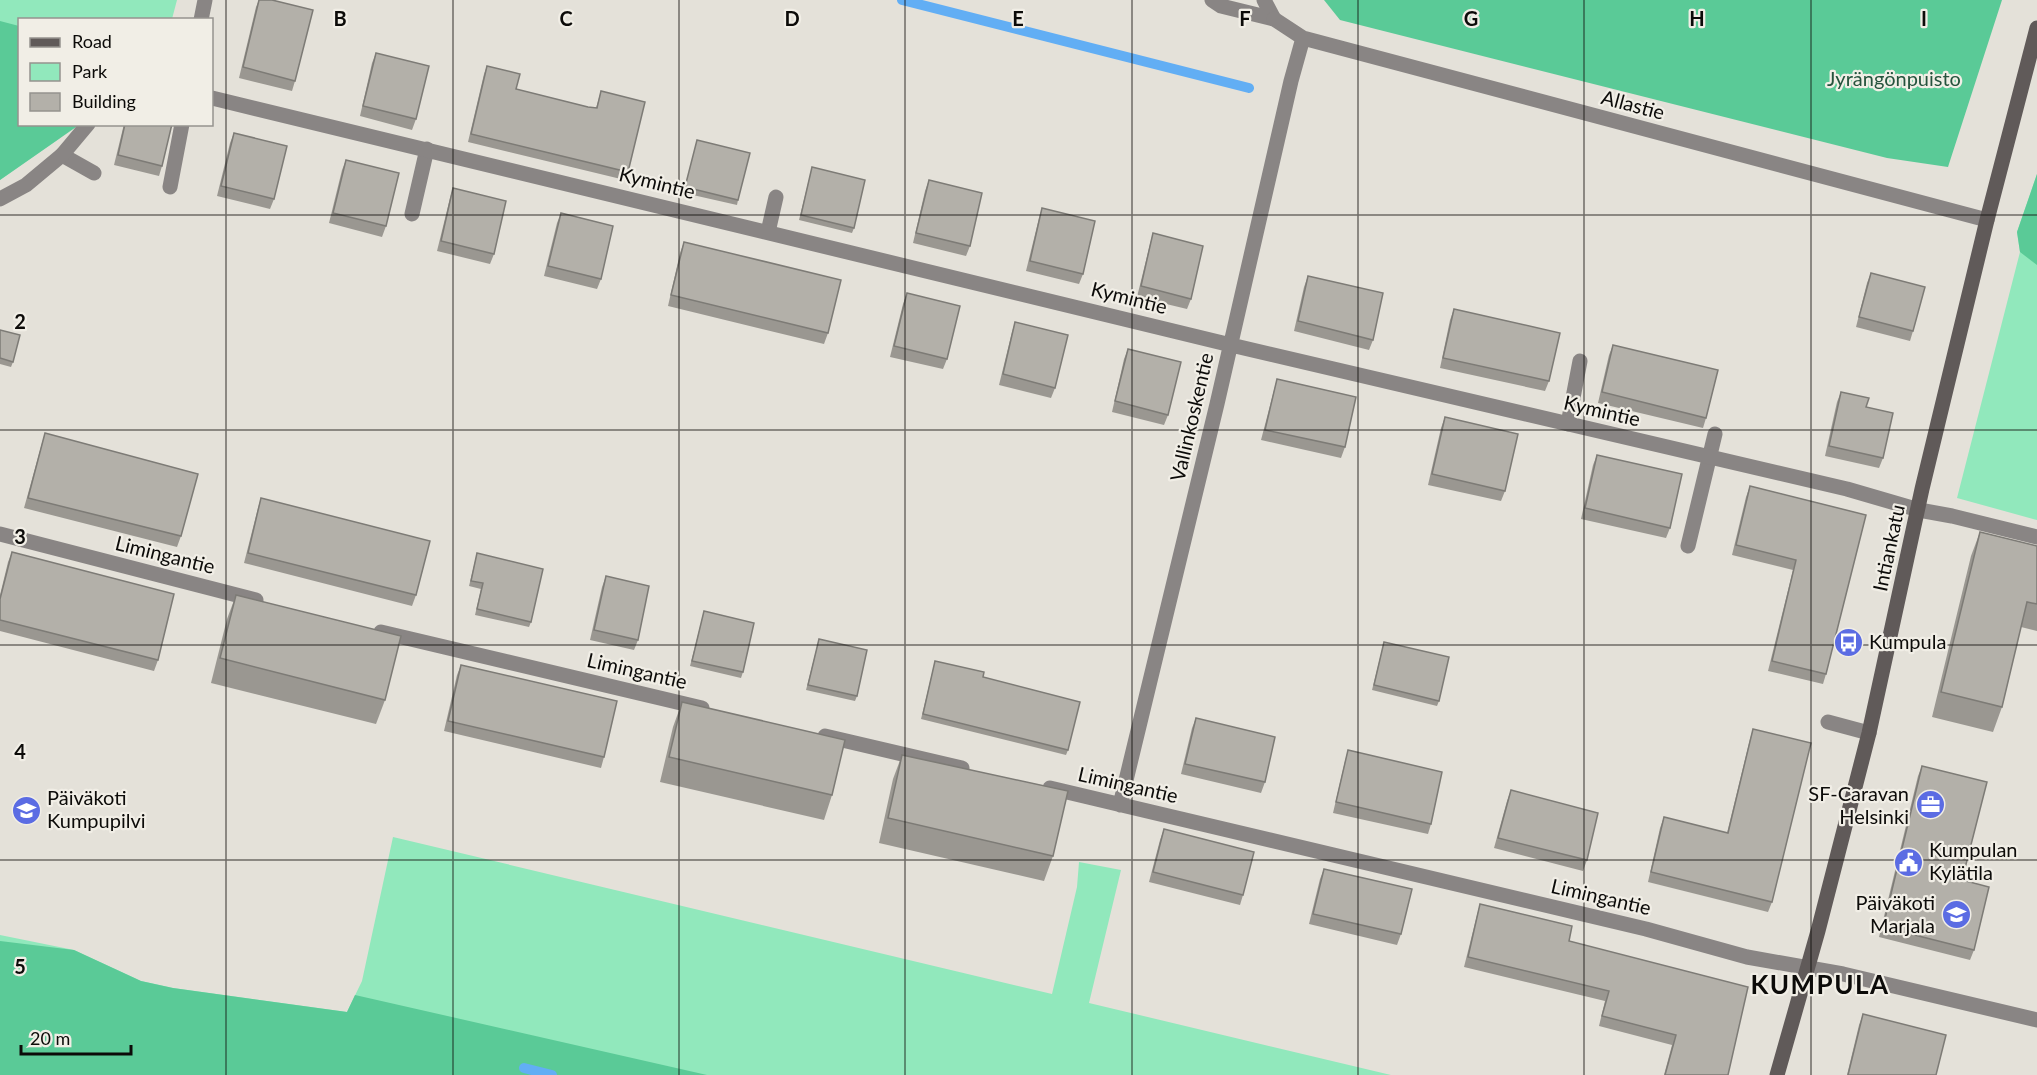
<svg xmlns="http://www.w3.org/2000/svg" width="2037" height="1075" font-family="Lato,sans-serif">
<rect width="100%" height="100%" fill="#e4e1d9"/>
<!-- green -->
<path fill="#91e8bc" d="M0,0H177L172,19L20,20V124L60,138L0,180Z
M2037,174V520L1957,498L2020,252L2017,232Z
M393,837L1052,994L1077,887L1079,862L1121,870L1089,1003L1391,1075H0V935L74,950L141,981L173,988L347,1012L362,981Z"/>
<!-- forest -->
<path fill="#5aca97" d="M1324,0H2002L1948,167L1887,158L1340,20Z
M0,21L19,26L20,124L79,125L0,180Z
M2037,174V265L2020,252L2017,232Z
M0,941L74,950L141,981L173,988L347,1012L355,995L707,1075H0Z"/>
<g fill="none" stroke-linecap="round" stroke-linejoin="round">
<!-- stream -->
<path stroke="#62aef4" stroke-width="10" d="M902,0L1249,88
M524,1068L552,1075"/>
<!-- lane -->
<path stroke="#898584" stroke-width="15" d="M1212,0L1221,6L1274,19L1264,0
M201,20L205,0
M62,155L94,173
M170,187L182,124
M412,214L427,149
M768,232L776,197
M1568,424L1580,361
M1688,546L1715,434
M1828,722L1869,733"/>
<!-- street -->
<path stroke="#898584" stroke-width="15" d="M1274,19L1303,38L1987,220
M212,98L1231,345L1847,489L1919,510L1952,516L2037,537
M0,199L26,185L62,155L88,124
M0,534L256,600
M381,632L702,708
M825,736L962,768
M1050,788L1646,929L1747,957L1843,974L2037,1020
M1120,805L1217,404L1291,81L1303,38"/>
<!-- secondary -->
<path stroke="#605a59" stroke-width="15" d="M1777,1075L1818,931L1869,733L1922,489L1987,220L2037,28"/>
</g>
<!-- wall -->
<path fill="#9a9791" d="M259,0L295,81L292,91L239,78L256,7Z
M376,53L416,119L412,130L360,116L372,63Z
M487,66L516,89L588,107L596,108L601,91L628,172L625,180L468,142L484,74Z
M124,124H172L162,166L159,176L114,165Z
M234,133L274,199L270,209L217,196L230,143Z
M697,140L738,200L737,205L684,193Z
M346,160L386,226L382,237L329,223L342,170Z
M812,167L854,228L852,233L799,220Z
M929,180L970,246L966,256L913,243L925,191Z
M453,188L494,254L490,264L437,251L450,198Z
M1042,208L1083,274L1079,284L1026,271L1039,218Z
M561,213L601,279L597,289L544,276L557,223Z
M1153,233L1191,299L1187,309L1137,297L1150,244Z
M684,242L828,333L824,344L668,306L680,253Z
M1871,273L1913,331L1910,341L1856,327L1867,283Z
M1308,276L1373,340L1369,350L1294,331L1304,287Z
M907,293L947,359L943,369L890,357L903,304Z
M1454,309L1549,381L1545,391L1440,368L1450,320Z
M1015,322L1055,388L1051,398L999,385L1012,332Z
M0,330L13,362L11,367L0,364Z
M1613,345L1706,418L1703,428L1598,403L1609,355Z
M1128,349L1168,415L1164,425L1112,412L1124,359Z
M1277,379L1345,447L1341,458L1261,440L1274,390Z
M1841,392L1866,407L1883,458L1879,468L1825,456L1837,402Z
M1445,417L1505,491L1501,501L1428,485L1441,428Z
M45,433L181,536L177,547L24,508L42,443Z
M1597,455L1670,528L1666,538L1581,519L1593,465Z
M1750,486L1866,515L1826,674L1823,684L1768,671L1793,570L1732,555L1746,497Z
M261,498L416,595L412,606L244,563L258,508Z
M1980,532L2037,546V631L2021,627L2002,707L1993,732L1932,717L1971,556Z
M12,552L158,660L154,671L0,631V595L8,562Z
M477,553L531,622L529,627L475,615L481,589L469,586Z
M606,576L638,640L634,650L590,640L602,587Z
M236,595L385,700L376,724L211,683L227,619Z
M704,611L743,672L741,678L690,666Z
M819,639L857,696L855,701L806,690Z
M1384,642L1439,701L1437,706L1372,690Z
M935,661L1068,750L1066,755L921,719Z
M461,665L604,757L601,768L444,731L457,675Z
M682,702L832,795L824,820L660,782L673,727Z
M1196,718L1265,782L1261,793L1181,774L1192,728Z
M1753,729L1772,902L1768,912L1648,882L1660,828L1664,817L1727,833L1750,739Z
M1348,750L1431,824L1428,834L1333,813L1345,761Z
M902,755L1053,856L1044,881L879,843L893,779Z
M1922,766L1974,950L1970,960L1879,937L1918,776Z
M1511,790L1587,860L1583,871L1494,848L1507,801Z
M1164,829L1243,895L1240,905L1149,882L1160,840Z
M1324,869L1401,934L1397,945L1309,924L1320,879Z
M1480,904L1569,941L1728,1075H1664L1672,1045L1599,1026L1605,1001L1464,967L1477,915Z
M1863,1014L1936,1075H1847L1859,1025Z"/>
<!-- building -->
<path fill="#b3b0a9" stroke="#7d7b76" stroke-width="1.5" d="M259,0H272L313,10L295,81L243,67Z
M376,53L429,66L416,119L363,106Z
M487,66L520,74L516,89L588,107L597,108L601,91L645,102L628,172L471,134Z
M125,124H172L162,166L118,155Z
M234,133L287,146L274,199L221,186Z
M697,140L750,153L738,200L685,187Z
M346,160L399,173L386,226L333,213Z
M812,167L865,180L854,228L801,215Z
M929,180L982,193L970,246L916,233Z
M453,188L506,201L494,254L441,241Z
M1042,208L1095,221L1083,274L1030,261Z
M561,213L613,226L601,279L548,266Z
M1153,233L1203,246L1191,299L1141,286Z
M684,242L841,280L828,333L671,295Z
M1871,273L1925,287L1913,331L1859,317Z
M1308,276L1383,293L1373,340L1298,321Z
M907,293L960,306L947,359L894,346Z
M1454,309L1560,333L1549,381L1443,358Z
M1015,322L1068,335L1055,388L1003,374Z
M0,330L20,335L13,362L0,358Z
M1613,345L1718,370L1706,418L1602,392Z
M1128,349L1181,362L1168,415L1115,401Z
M1277,379L1356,397L1345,447L1265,430Z
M1841,392L1869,398L1866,407L1893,413L1883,458L1829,446Z
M1445,417L1518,434L1505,491L1432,474Z
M45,433L198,474L181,536L28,498Z
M1597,455L1682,474L1670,528L1585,508Z
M1750,486L1866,515L1826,674L1772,661L1796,560L1736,545Z
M261,498L430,541L416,595L248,553Z
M1980,532L2037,546V604L2027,602L2002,707L1941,692Z
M12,552L174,594L158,660L0,620V599Z
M477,553L543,569L531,622L477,609L483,583L471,581Z
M606,576L649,586L638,640L594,630Z
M236,595L401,636L385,700L220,658Z
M704,611L754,623L743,672L692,661Z
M819,639L867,650L857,696L808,685Z
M1384,642L1449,657L1439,701L1374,685Z
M935,661L984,672L983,677L1080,702L1068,750L923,714Z
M461,665L617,701L604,757L448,721Z
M682,702L845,740L832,795L669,757Z
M1196,718L1275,737L1265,782L1185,764Z
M1753,729L1811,743L1772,902L1651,872L1664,817L1728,833Z
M1348,750L1442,772L1431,824L1336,802Z
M902,755L1068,791L1053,856L888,818Z
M1922,766L1987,782L1962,880L1989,887L1974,950L1883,927Z
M1511,790L1598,813L1587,860L1498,838Z
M1164,829L1254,852L1243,895L1153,872Z
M1324,869L1412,889L1401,934L1313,914Z
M1480,904L1572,926L1569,941L1748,987L1728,1075H1665L1676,1035L1602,1016L1609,991L1468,957Z
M1863,1014L1946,1035L1936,1075H1848Z"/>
<!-- grid -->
<path fill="none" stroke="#0c0b09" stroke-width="1.5" stroke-opacity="0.55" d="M226,0V1075M453,0V1075M679,0V1075M905,0V1075M1132,0V1075M1358,0V1075M1584,0V1075M1811,0V1075M0,215H2037M0,430H2037M0,645H2037M0,860H2037"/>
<!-- icons -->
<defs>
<symbol id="bus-disc" viewBox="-11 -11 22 22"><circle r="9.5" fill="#5b6ce3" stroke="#f1eee6"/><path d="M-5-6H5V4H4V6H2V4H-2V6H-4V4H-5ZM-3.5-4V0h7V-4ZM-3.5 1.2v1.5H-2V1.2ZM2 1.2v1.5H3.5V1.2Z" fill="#fff"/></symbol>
<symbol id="office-disc" viewBox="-11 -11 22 22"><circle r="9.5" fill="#5b6ce3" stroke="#f1eee6"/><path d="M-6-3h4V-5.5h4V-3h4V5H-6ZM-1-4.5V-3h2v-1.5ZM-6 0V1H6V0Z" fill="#fff"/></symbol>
<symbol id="school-disc" viewBox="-11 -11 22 22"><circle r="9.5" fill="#5b6ce3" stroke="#f1eee6"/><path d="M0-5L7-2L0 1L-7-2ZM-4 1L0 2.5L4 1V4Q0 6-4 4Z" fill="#fff"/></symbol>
<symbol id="civic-disc" viewBox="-11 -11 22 22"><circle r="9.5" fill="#5b6ce3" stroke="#f1eee6"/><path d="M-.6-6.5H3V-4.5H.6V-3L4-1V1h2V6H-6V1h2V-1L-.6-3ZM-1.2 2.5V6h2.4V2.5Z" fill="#fff"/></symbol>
</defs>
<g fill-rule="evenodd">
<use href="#bus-disc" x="1832" y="626" width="33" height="33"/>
<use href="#office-disc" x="1914" y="788" width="33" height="33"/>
<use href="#school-disc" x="10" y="794" width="33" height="33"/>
<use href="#civic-disc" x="1892" y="846" width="33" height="33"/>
<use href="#school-disc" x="1940" y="898" width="33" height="33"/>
</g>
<g text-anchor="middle" stroke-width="4.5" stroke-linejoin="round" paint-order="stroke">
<!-- park labels -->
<g font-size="20" fill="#25533d" stroke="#f1eee6">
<text x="1894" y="86">Jyrängönpuisto</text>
</g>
<!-- street labels -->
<g font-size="20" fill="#0c0b09" stroke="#f1eee6">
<text transform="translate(1633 105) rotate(15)" y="7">Allastie</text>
<text transform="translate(657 183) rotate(14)" y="7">Kymintie</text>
<text transform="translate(1129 298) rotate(14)" y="7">Kymintie</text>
<text transform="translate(1602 411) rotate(13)" y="7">Kymintie</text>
<text transform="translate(1192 417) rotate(-77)" y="7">Vallinkoskentie</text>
<text transform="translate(1889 548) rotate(-78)" y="7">Intiankatu</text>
<text transform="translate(165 555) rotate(14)" y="7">Limingantie</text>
<text transform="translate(637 671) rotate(13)" y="7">Limingantie</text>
<text transform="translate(1128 785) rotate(13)" y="7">Limingantie</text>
<text transform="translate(1601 897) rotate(13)" y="7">Limingantie</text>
</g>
<!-- poi labels -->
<g font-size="20" fill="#0c0b09" stroke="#f1eee6" text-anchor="start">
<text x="1869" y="649">Kumpula</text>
<text x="1909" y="801" text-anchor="end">SF-Caravan<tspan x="1909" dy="23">Helsinki</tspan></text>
<text x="47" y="805">Päiväkoti<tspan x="47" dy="23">Kumpupilvi</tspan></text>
<text x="1929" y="857">Kumpulan<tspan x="1929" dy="23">Kylätila</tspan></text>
<text x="1935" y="910" text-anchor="end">Päiväkoti<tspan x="1935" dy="23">Marjala</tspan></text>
</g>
<!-- district labels -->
<g font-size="26" font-weight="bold" letter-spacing="1.5" fill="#0c0b09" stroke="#f1eee6">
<text x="1820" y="994">KUMPULA</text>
</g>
</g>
<g font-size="20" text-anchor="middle" font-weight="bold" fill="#0c0b09" stroke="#f1eee6" stroke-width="4.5" stroke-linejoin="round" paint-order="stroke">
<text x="340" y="26">B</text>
<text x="566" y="26">C</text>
<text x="792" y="26">D</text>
<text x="1018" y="26">E</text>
<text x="1245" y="26">F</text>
<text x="1471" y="26">G</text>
<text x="1697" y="26">H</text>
<text x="1924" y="26">I</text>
<text x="20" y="329">2</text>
<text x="20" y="544">3</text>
<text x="20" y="759">4</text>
<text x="20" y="974">5</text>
</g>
<!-- legend -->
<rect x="18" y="18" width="195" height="108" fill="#f1eee6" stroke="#95938e" stroke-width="1.5"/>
<rect x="30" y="38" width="30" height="9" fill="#605a59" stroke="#95938e" stroke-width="1.5"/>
<text x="72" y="48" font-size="18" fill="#0c0b09">Road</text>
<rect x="30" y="63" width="30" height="18" fill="#91e8bc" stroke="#95938e" stroke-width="1.5"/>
<text x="72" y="78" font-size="18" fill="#0c0b09">Park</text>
<rect x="30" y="93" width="30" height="18" fill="#b3b0a9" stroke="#95938e" stroke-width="1.5"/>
<text x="72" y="108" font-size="18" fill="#0c0b09">Building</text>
<!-- scale -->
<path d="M21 1045v9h110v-9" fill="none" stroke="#0c0b09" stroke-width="3"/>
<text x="30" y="1045" font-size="18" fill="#0c0b09" stroke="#f1eee6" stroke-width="4.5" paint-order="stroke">20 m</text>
</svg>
